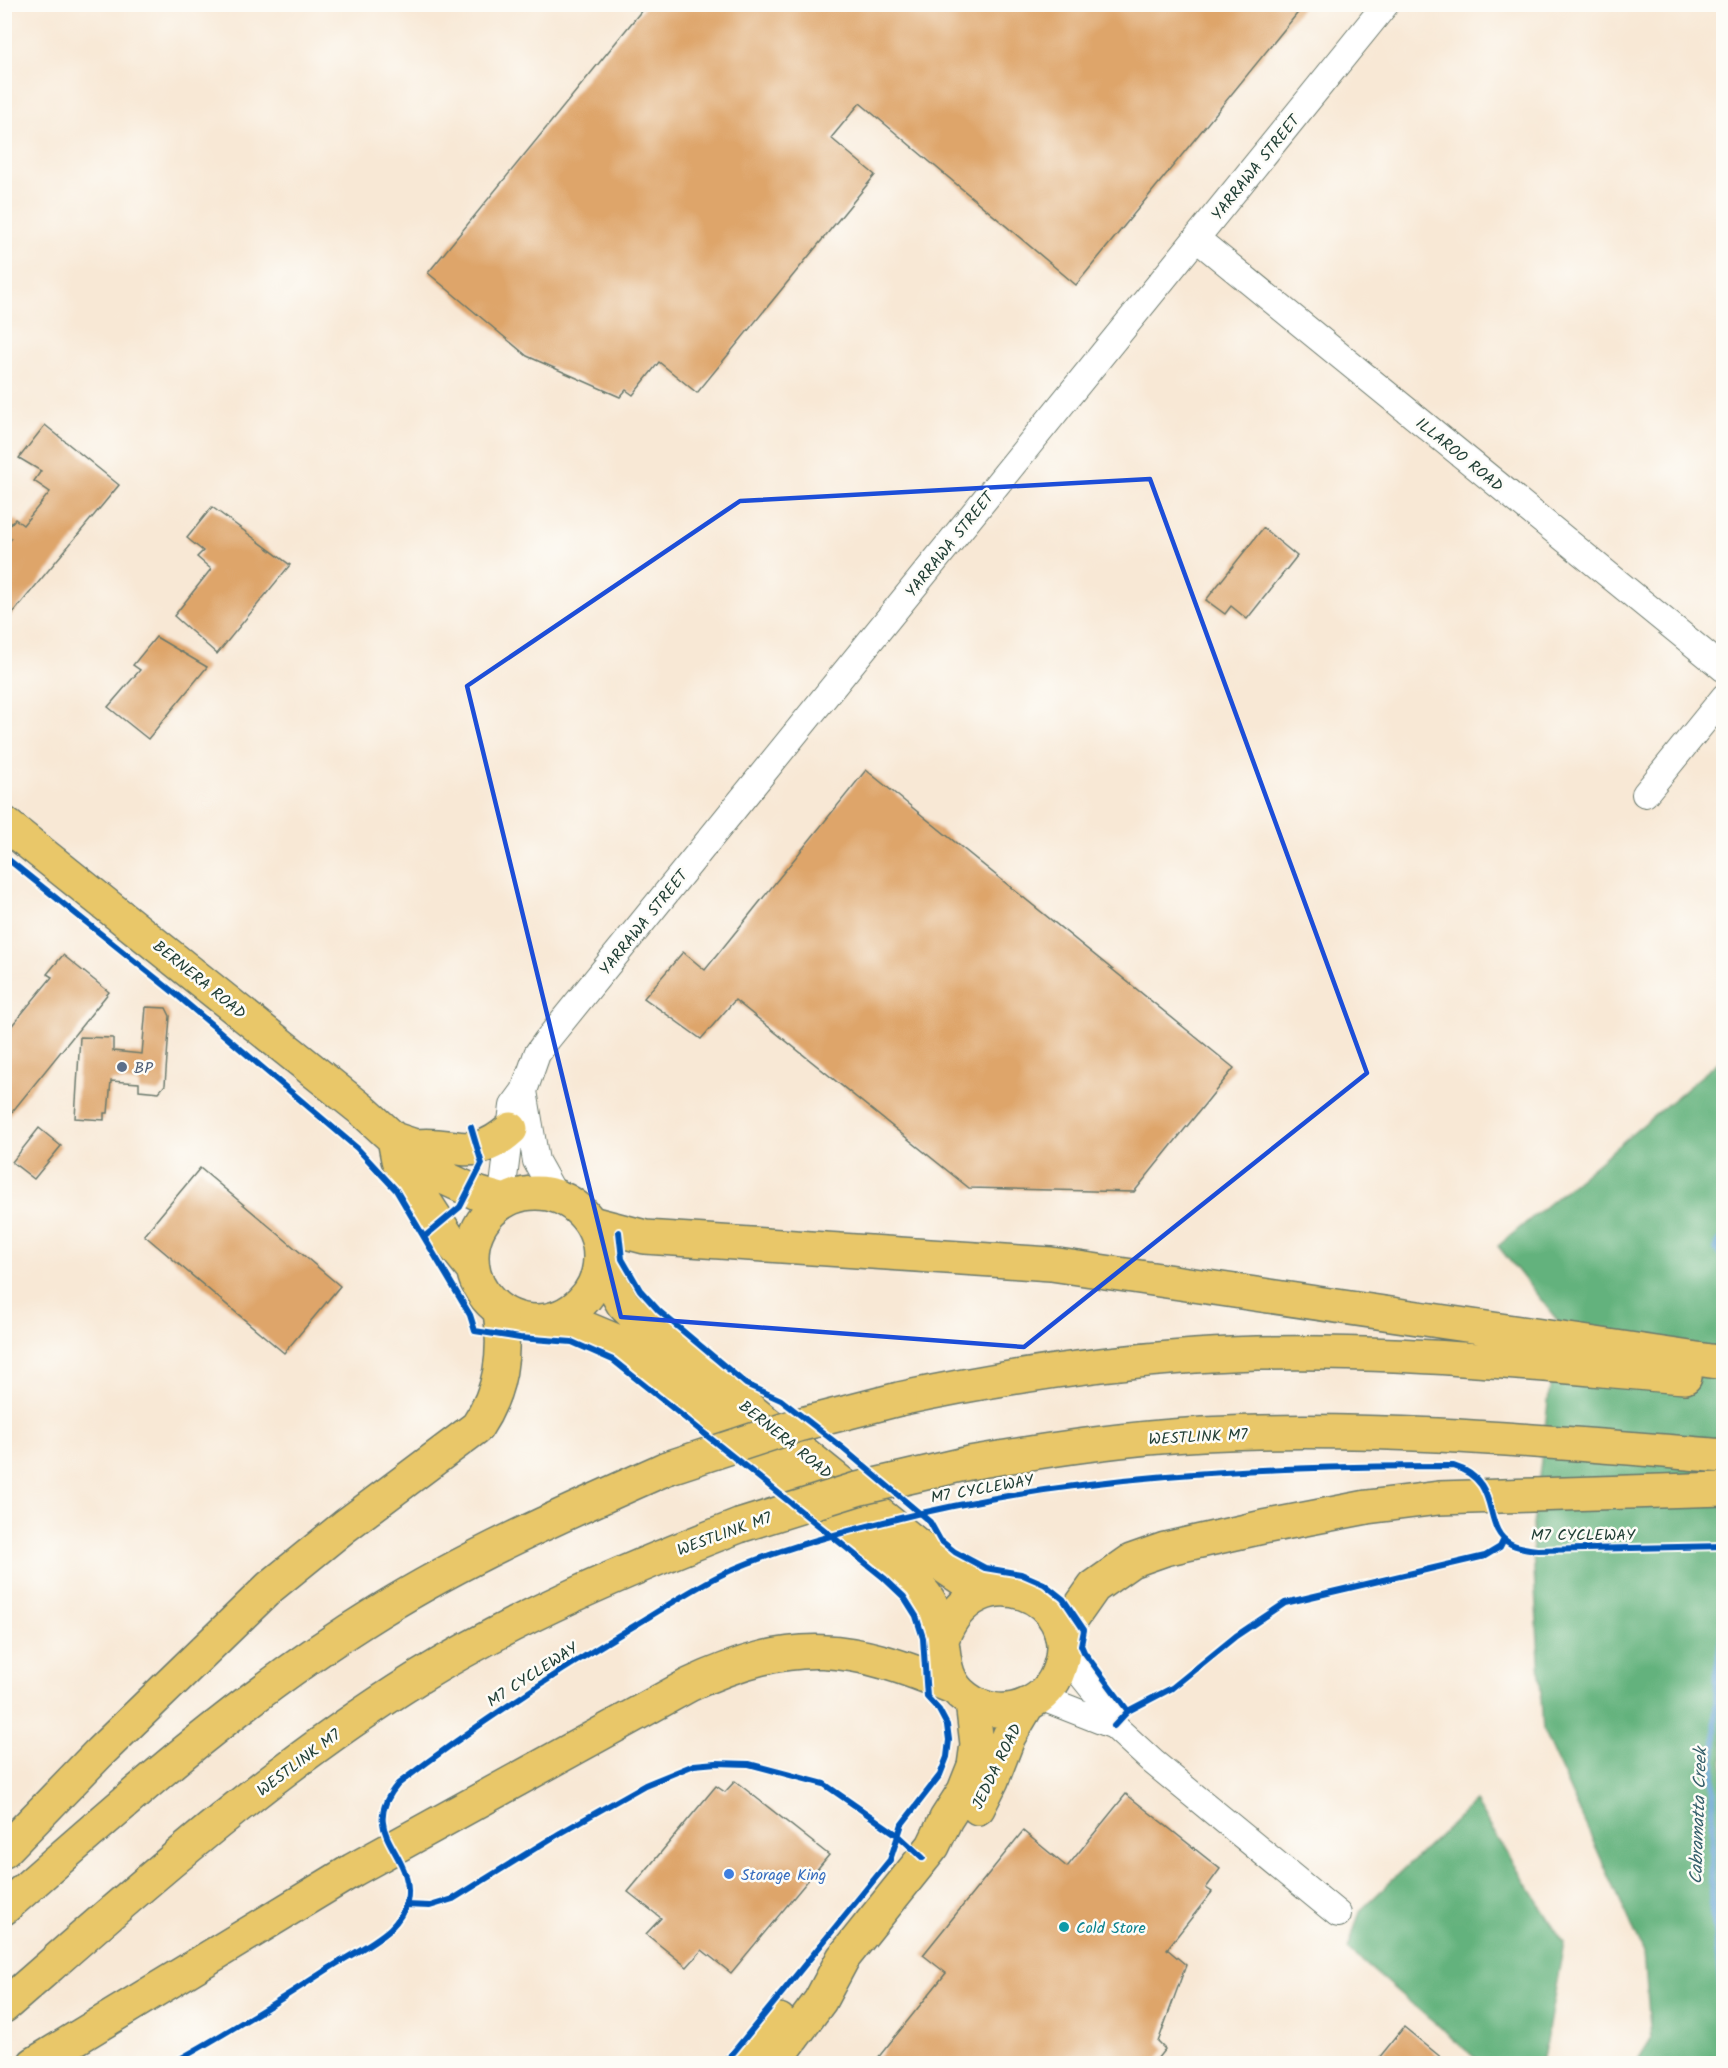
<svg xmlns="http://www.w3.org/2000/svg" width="1728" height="2068" font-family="Kalam,sans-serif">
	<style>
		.forest { fill: #63b27d; stroke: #417858; stroke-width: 1.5 }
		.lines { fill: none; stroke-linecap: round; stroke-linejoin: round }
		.stream { stroke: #60a0d3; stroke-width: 6 }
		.building { fill: #dea56a }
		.minor-casing { stroke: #6b796c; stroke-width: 28 }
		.major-casing { stroke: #6b796c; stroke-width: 36 }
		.highway-casing { stroke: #6b796c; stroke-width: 36 }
		.minor { stroke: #fff; stroke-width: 26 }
		.major { stroke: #e9c769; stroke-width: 33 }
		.highway { stroke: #e9c769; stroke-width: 33 }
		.highway-bridge-casing { stroke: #6b796c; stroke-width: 36; stroke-linecap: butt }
		.highway-bridge { stroke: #e9c769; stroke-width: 33 }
		.cycleway-casing { stroke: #fdfcf7; stroke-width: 10 }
		.cycleway { stroke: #0057b8; stroke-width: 6 }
		.marked { fill: none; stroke: #1d4ed8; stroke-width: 4.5; stroke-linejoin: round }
		.service-dot { fill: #5c6f8a; stroke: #fdfcf7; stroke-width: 2 }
		.shop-dot { fill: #3f7fe0; stroke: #fdfcf7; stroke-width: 2 }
		.culture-dot { fill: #0f9aa8; stroke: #fdfcf7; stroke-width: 2 }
		.labels { text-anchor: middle; stroke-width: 5; stroke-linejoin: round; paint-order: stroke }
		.street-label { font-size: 16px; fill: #1f3d34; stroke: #fdfcf7 }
		.service-label { font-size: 16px; fill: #4e5e75; stroke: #fdfcf7; text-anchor: start }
		.shop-label { font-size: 16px; fill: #366cbe; stroke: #fdfcf7; text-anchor: start }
		.culture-label { font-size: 16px; fill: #0d838f; stroke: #fdfcf7; text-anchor: start }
		.water-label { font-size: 18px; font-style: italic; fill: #36606c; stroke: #fdfcf7 }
	</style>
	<rect width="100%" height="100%" fill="#fdfcf7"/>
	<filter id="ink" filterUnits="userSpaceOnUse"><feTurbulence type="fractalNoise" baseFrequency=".0167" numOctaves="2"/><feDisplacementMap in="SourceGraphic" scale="12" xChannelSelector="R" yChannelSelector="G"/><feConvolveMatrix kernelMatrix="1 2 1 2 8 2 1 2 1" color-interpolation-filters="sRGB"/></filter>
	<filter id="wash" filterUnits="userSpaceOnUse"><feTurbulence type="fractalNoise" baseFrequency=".008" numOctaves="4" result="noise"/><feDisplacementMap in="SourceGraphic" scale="24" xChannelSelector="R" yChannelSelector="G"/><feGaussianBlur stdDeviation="1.35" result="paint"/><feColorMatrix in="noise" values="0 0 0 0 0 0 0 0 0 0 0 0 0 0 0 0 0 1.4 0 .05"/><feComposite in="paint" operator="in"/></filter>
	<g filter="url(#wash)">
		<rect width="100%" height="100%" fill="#f8e8d5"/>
		<path class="forest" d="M1723,1058V2063H1636L1651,2039L1644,1953L1543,1731L1532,1534L1558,1321L1498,1246Z
			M1475,1802L1564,1943L1542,2063H1481L1348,1949L1360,1911Z"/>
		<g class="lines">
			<path class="stream" d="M1724,1235L1715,1249L1724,1257
				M1724,1622L1717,1668L1711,1894L1724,2012"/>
		</g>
		<g id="blocks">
			<path class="building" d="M647,4H1305L1076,285L860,103L831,138L875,175L697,393L659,362L633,395L626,390L620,397L527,356L428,273Z
				M45,425L119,485L4,624V548L11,539L4,532L15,519L23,525L50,492L34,481L41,471L19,458Z
				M212,507L290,565L217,654L174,616L211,569L197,557L203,551L187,538Z
				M1263,528L1297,556L1247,619L1231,606L1225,614L1206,600Z
				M156,637L207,667L148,739L108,707L140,670L133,665Z
				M866,770L1234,1068L1134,1192L969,1188L735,1000L701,1039L644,998L683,952L705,970Z
				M63,955L109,992L4,1122V1035L52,977L47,974Z
				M146,1007L166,1008L170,1016L165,1085L159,1092L139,1090V1083L111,1081L108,1113H104V1120L75,1118L80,1037L113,1038V1051L142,1054Z
				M39,1128L61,1146L34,1179L12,1162Z
				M200,1168L340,1286L284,1353L144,1235Z
				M735,1781L829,1855L731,1973L702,1950L687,1967L646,1934L661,1918L628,1892L716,1786L725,1792Z
				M1126,1794L1220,1869L1206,1888L1212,1892L1167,1949L1186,1965L1158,2042L1165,2049L1153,2064H873L946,1973L923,1955L1023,1831L1067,1867Z
				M1404,2027L1449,2064H1374Z"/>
		</g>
	</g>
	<g filter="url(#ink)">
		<use href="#blocks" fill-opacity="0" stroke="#6b796c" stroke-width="1.5"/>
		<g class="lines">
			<g class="minor-casing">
				<path id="minor" d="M1197,239L1724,669
					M1645,794L1724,697
					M524,1091L536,1161L555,1195
					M507,1200L503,1186L513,1106L524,1091L537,1054L547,1040L1386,4
					M1063,1652L1108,1708L1114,1726
					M1040,1697L1114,1726L1153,1762L1338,1914"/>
			</g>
			<g class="major-casing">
				<path id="major" d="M4,823L361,1109L394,1139L415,1146L447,1179L477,1193L505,1201
					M394,1139L398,1160L451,1242L473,1269
					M415,1146C457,1141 472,1164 511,1129
					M472 1257a64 64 0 1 1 128 0a64 64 0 1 1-128 0Z
					M601,1255L611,1283L623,1304L638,1319L942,1565L970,1584L1001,1589
					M547,1321L573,1323L621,1343L897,1565C911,1579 926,1592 934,1610C949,1640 935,1675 966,1698C983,1711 1006,1714 1026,1705C1042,1698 1054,1685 1059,1669C1085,1597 977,1550 943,1637
					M978,1808L992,1780L1009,1736L1028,1704
					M745,2064L779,2020
					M773,2064L820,2001L843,1958L933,1846L946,1819L964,1791L974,1766L977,1744L972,1702"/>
			</g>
			<g class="highway-casing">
				<path id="highway" d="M591,1223L645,1237L1051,1264L1724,1363
					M899,1399C997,1378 1095,1363 1195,1356C1357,1345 1523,1364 1685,1377
					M969,1463C1046,1450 1124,1438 1203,1434C1376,1425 1551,1442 1724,1456
					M1061,1634L1094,1587L1131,1561L1165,1549L1263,1527L1367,1507L1439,1498L1724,1489
					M4,1851L100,1752L270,1587L345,1526L477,1427C501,1391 506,1354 500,1311
					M4,1908C124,1802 242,1696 378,1612C470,1555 568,1512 667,1468
					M4,2006C136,1891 267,1772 416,1679C518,1616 628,1569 739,1526
					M34,2064L353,1870L689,1685C794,1636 851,1644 955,1688"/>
			</g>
			<use href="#minor" class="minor"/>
			<use href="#major" class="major"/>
			<use href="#highway" class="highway"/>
			<g class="highway-bridge-casing">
				<path id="highway-bridge" d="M667,1468L798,1425L899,1399
					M739,1526L857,1489L969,1463"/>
			</g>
			<use href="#highway-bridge" class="highway-bridge"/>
			<g class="cycleway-casing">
				<path id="cycleway" d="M4,856L178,996L357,1148L396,1190L470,1315L475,1331L520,1338L572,1342L613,1360L884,1578L904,1597L916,1616L923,1638L927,1697L939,1710L947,1725L949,1740L947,1757L940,1775L902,1824L890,1860L724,2064
					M619,1232L622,1259L640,1290L659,1311L746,1384L781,1400L840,1446L930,1522L940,1540L955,1552L985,1568L1021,1574L1044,1584L1063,1599L1084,1630L1081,1645L1084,1652L1128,1711
					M424,1237L460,1207L482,1164L471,1127
					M1114,1726L1128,1711L1172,1688L1236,1636L1285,1603L1485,1556L1500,1547L1504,1539
					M406,1905L430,1906L453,1899L560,1833L645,1785L694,1765L716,1763L749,1764L824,1784L899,1836L923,1858
					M171,2064C225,2034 277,2002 328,1969C348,1956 372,1945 390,1929C397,1922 404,1912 407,1902C417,1853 355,1834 398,1784C472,1728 549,1677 629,1629C661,1610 693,1588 727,1572C776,1550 831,1535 884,1522C1070,1474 1262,1466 1453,1466C1504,1481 1480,1528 1511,1544C1519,1548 1529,1549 1538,1550L1724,1546"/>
			</g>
			<use href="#cycleway" class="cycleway"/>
		</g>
	</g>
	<path class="marked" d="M1150,479L1367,1073L1024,1347L621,1317L467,686L740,501Z"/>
	<circle class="service-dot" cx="122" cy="1067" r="6"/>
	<circle class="shop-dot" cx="729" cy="1874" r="6"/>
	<circle class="culture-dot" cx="1064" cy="1927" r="6"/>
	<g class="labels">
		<g class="street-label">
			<text transform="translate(1255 167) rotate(-51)" y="6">YARRAWA STREET</text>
			<text transform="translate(1460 454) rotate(39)" y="6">ILLAROO ROAD</text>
			<text transform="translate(949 544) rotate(-51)" y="6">YARRAWA STREET</text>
			<text transform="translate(643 922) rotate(-51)" y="6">YARRAWA STREET</text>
			<text transform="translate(200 979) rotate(39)" y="6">BERNERA ROAD</text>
			<text transform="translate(1198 1436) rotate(-3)" y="6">WESTLINK M7</text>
			<text transform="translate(786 1439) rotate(39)" y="6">BERNERA ROAD</text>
			<text transform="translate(982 1488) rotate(-10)" y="6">M7 CYCLEWAY</text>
			<text transform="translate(724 1533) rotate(-20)" y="6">WESTLINK M7</text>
			<text x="1583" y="1540">M7 CYCLEWAY</text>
			<text transform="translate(532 1674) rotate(-33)" y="6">M7 CYCLEWAY</text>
			<text transform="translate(298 1762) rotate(-37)" y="6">WESTLINK M7</text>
			<text transform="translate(996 1766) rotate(-64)" y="6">JEDDA ROAD</text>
		</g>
		<g class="service-label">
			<text x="134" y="1073">BP</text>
		</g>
		<g class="shop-label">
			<text x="741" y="1880">Storage King</text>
		</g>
		<g class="culture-label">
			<text x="1076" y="1933">Cold Store</text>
		</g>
		<g class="water-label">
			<text transform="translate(1698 1816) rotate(-88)" y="6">Cabramatta Creek</text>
		</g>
	</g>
	<rect width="1728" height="2068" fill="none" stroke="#fdfcf7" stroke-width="24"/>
</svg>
